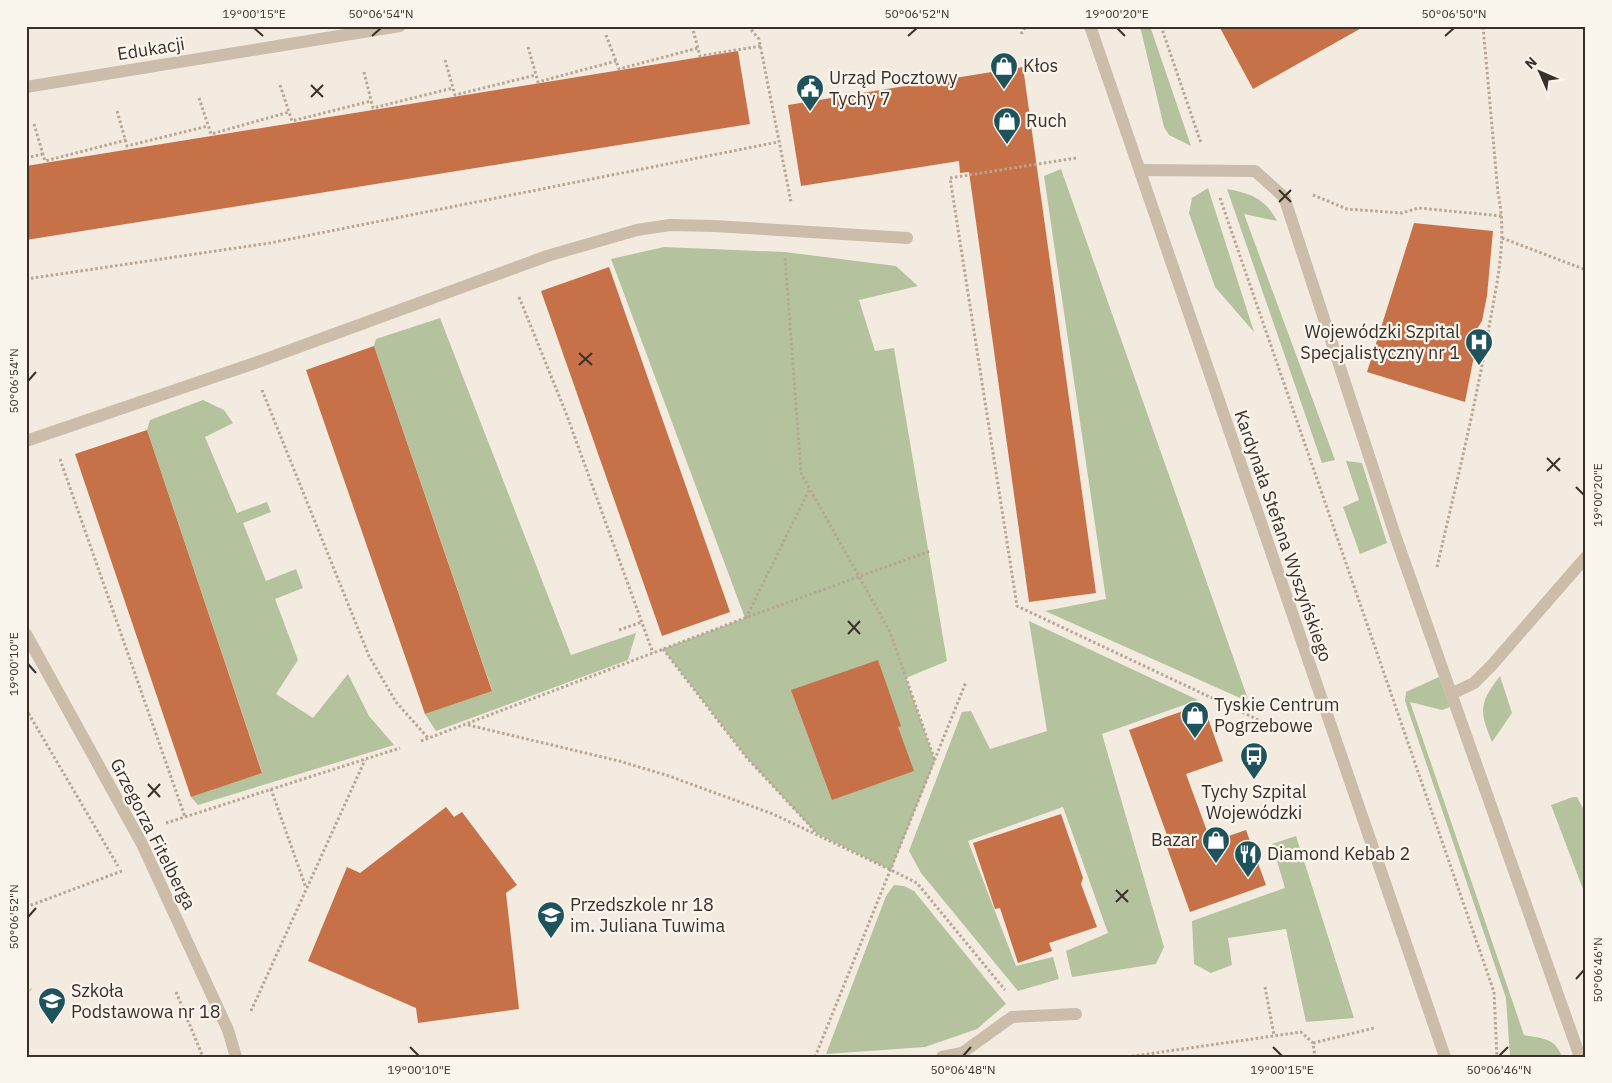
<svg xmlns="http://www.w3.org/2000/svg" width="1612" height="1083" font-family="'IBM Plex Sans',sans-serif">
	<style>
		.green { fill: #b4c39e }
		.building { fill: #c77149 }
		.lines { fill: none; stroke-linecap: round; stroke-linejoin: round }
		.path { stroke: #b8a694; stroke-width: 3; stroke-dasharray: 2.5 2.5; stroke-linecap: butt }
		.service { stroke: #ccbcaa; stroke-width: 12 }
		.minor { stroke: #ccbcaa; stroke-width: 12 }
		.tertiary { stroke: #ccbcaa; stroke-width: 12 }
		.ticks { fill: none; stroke: #39302a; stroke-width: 2 }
		.labels { text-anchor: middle; stroke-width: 4.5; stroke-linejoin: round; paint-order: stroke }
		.street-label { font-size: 18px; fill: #39302a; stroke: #faf5ec }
		.poi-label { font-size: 18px; fill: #39302a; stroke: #faf5ec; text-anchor: start }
		.neatline { fill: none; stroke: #39302a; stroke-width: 2 }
		.ticks-label { font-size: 12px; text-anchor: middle; fill: #39302a }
	</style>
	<rect width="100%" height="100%" fill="#f3ebdf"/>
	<path class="green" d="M1140,26H1150L1191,146L1169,135L1164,127Z
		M1061,169L1249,702L1045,611L1106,599L1044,176Z
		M1208,188L1254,332L1215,287L1189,213L1192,198Z
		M1227,189C1250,193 1266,199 1277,221L1244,214L1335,460L1322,463Z
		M664,247L785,252L896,266L918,286L859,300L875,351L894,348L947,661L906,678L935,761L891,870L817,834L747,758L663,649L745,618L611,259Z
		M440,318L571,655L636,633L628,660L436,731L425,714L492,690L374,346L376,339Z
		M203,400L224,410L233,423L205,437L237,513L267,502L271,512L243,523L266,581L296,569L303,588L275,599L298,660L276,694L313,718L348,674L369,716L394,745L198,805L191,797L262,772L147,430L150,420Z
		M1346,461L1362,463L1387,543L1360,554L1343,507L1359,500Z
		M1029,621L1198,700L1102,734L1164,947L1156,964L1072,977L1066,951L1108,933L1063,807L968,841L1016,966L1053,957L1059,979L1018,991L921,873L909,851L962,712L971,711L990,749L1047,731Z
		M1500,676L1512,713L1492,742C1479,711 1479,703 1500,676Z
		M1439,677L1450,707L1442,710L1410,702L1524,1035C1542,1039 1555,1037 1562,1057H1510L1506,998L1405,701L1406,692Z
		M1573,797H1577L1586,814V897L1551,805Z
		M1296,836L1354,1018L1306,1022L1286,929L1228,938L1232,965L1211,973L1194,964L1192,921L1285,888L1272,844Z
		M894,885L904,886L914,891L1006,1004L977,1029L925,1047L826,1054L886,896Z"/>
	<path class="building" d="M1219,26H1365L1253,89Z
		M738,51L750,124L26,240V166Z
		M1023,67L1096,593L1029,602L969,172L960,173L959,161L801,186L788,105Z
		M1414,223L1493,231L1487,296L1482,321L1466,346L1475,351L1465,402L1367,372Z
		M609,267L730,612L662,636L541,291Z
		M374,346L492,691L425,714L306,370Z
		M147,430L262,773L191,797L75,454Z
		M878,660L901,726L898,727L914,771L832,800L791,690Z
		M1203,704L1223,761L1186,774L1211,842L1246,830L1266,885L1190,912L1164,839L1168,838L1129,730Z
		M446,807L454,817L462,812L517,885L506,893L519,1009L418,1023L416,1008L308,961L347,867L360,873Z
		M1061,814L1083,878L1081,884L1097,927L1049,943L1052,951L1018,963L1000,908L995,909L973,843Z"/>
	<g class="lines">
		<path class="path" d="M692,26L700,56L761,46
			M748,26L759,39L791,202
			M1161,26L1201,143
			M1021,34L1026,26
			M606,35L619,69L698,48
			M528,47L538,82L616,61
			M445,60L455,95L536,75
			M364,72L373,108L453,88
			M280,85L292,121L371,101
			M199,98L211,134L289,112
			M117,111L127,146L208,126
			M34,124L45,161L126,140
			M26,158L43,154
			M1076,158L950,178L1017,606L1265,723
			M1313,195L1347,209L1402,213L1418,208L1502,216
			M1220,198L1494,992L1497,1057
			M1502,238L1586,270
			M785,258L801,473L890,632L935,761
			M26,279L270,243L778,142
			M519,297L566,413L653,653
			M262,390L369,656L396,702L429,739
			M60,459L185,817
			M1437,567C1455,489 1474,412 1488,333C1496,286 1508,240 1498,193L1483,26
			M746,618L810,488
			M619,630L642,622
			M663,649L747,758L815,831
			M26,709L118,866
			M468,725L619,761L666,775L773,814L891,870L917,883L1005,990
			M421,741L745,618L930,551
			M271,789L306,888
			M166,823L400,748
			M26,907L122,871
			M26,987L31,990
			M1265,987L1274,1035
			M176,992L203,1057
			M251,1011L365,760
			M1313,1043L1374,1028
			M815,1057L966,682
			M1127,1057L1301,1032L1313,1043L1315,1057"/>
		<path class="service" d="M1140,170L1255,171L1284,197L1395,535L1580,1057
			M26,441L252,364L547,256L637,230L670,225L714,226L907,238
			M1451,694L1474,683L1492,665L1586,557
			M942,1057L962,1053L1012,1017L1076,1014"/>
		<path class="minor" d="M26,634L142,844L228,1030L236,1057"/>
		<path class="tertiary" d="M1090,26L1445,1057
			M26,87L400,26"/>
	</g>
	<path class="ticks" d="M254,28L263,36M1117,28L1125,36M372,36L381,28M908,36L917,28M1445,36L1454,28M311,85L323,97M311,97L323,85M1279,190L1291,202M1279,202L1291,190M579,353L592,365M579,365L592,353M28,381L36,372M1547,458L1560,471M1547,471L1560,458M1576,487L1584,495M848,621L860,634M848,634L860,621M28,664L36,673M148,784L160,797M148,797L160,784M1116,890L1128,902M1116,902L1128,890M28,917L36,908M1576,979L1584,970M410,1047L419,1056M1273,1047L1282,1056M963,1056L971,1047M1499,1056L1508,1047"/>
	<defs>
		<g id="shop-pin" transform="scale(1.4375)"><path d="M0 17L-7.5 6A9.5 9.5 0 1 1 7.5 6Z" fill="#1e535c" stroke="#faf5ec"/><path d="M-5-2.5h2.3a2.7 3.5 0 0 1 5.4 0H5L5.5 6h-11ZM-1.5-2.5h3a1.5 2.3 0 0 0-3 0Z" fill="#fff"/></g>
		<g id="civic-pin" transform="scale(1.4375)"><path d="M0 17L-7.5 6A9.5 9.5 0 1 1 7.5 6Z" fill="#1e535c" stroke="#faf5ec"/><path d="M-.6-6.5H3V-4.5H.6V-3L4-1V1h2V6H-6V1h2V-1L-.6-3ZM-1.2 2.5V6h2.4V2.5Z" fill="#fff"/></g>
		<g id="hospital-pin" transform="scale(1.4375)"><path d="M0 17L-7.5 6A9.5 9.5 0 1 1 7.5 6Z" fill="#1e535c" stroke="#faf5ec"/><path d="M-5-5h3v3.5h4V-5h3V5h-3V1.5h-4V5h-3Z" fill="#fff"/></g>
		<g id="bus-pin" transform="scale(1.4375)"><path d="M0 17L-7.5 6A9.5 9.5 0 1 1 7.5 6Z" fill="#1e535c" stroke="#faf5ec"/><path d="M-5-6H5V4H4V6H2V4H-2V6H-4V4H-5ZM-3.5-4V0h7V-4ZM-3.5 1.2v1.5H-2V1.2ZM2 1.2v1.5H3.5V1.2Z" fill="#fff"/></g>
		<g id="restaurant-pin" transform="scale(1.4375)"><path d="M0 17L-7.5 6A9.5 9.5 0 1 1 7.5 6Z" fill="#1e535c" stroke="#faf5ec"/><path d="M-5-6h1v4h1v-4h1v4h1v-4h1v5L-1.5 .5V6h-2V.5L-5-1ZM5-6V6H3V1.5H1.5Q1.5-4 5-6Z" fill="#fff"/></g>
		<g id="school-pin" transform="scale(1.4375)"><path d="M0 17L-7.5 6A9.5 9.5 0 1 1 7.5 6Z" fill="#1e535c" stroke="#faf5ec"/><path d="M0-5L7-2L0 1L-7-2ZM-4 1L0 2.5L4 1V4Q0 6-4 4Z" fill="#fff"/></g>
	</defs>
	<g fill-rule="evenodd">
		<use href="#shop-pin" x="1004" y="66"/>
		<use href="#civic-pin" x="810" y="88"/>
		<use href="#shop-pin" x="1007" y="121"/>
		<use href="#hospital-pin" x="1479" y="342"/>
		<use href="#shop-pin" x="1195" y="715"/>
		<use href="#bus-pin" x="1254" y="756"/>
		<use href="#shop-pin" x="1216" y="840"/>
		<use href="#restaurant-pin" x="1248" y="854"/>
		<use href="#school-pin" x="551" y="915"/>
		<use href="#school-pin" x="52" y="1001"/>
	</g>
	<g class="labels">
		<g class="street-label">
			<text transform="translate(151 49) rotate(-9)" y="6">Edukacji</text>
			<text transform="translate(1283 536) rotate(71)" y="6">Kardynała Stefana Wyszyńskiego</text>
			<text transform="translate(153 834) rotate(63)" y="6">Grzegorza Fitelberga</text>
		</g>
		<g class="poi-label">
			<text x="1023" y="72">Kłos</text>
			<text x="829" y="84">Urząd Pocztowy<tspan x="829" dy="21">Tychy 7</tspan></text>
			<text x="1026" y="127">Ruch</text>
			<text x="1460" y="338" text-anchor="end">Wojewódzki Szpital<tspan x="1460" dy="21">Specjalistyczny nr 1</tspan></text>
			<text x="1214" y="711">Tyskie Centrum<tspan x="1214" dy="21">Pogrzebowe</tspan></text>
			<text x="1254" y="798" text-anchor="middle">Tychy Szpital<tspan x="1254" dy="21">Wojewódzki</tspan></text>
			<text x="1197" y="846" text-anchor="end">Bazar</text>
			<text x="1267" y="860">Diamond Kebab 2</text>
			<text x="570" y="911">Przedszkole nr 18<tspan x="570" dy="21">im. Juliana Tuwima</tspan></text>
			<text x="71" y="997">Szkoła<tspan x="71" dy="21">Podstawowa nr 18</tspan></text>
		</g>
	</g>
	<rect width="1612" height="1083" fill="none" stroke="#faf5ec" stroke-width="55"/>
	<g transform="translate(1540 72) rotate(315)" stroke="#faf5ec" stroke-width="4" paint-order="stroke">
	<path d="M0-4L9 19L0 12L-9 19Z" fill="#39302a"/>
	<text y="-8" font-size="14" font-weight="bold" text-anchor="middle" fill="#39302a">N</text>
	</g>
	<rect x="28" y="28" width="1556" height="1028" class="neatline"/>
	<g class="ticks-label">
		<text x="254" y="18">19°00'15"E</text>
		<text x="381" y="18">50°06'54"N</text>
		<text x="917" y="18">50°06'52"N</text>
		<text x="1117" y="18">19°00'20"E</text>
		<text x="1454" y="18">50°06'50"N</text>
		<text transform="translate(14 381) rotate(-90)" y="4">50°06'54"N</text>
		<text transform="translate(1598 495) rotate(-90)" y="4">19°00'20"E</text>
		<text transform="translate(14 664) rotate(-90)" y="4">19°00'10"E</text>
		<text transform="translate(14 917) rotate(-90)" y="4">50°06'52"N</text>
		<text transform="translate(1598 970) rotate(-90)" y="4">50°06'46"N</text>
		<text x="419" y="1074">19°00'10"E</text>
		<text x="963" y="1074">50°06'48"N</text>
		<text x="1282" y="1074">19°00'15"E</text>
		<text x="1499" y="1074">50°06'46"N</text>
	</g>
</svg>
